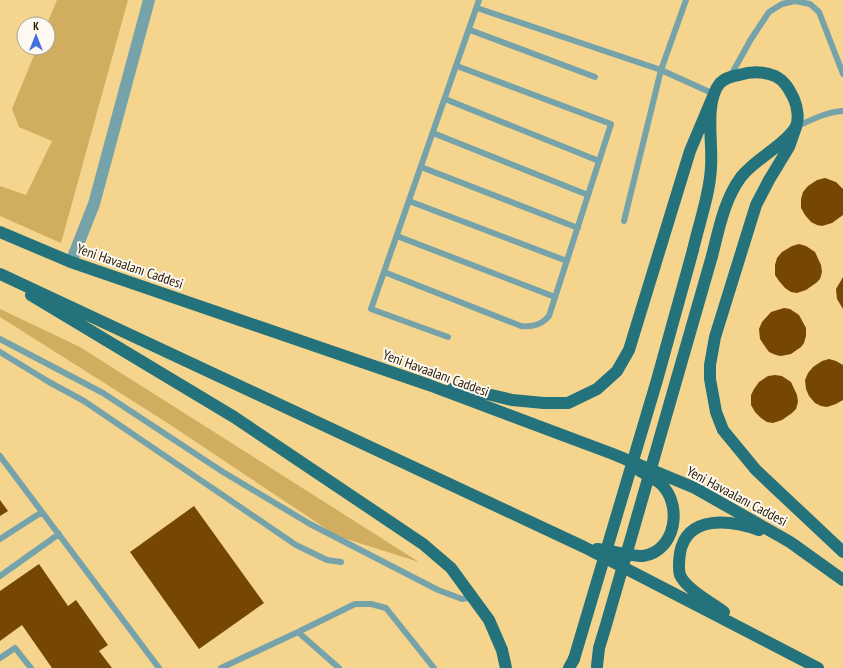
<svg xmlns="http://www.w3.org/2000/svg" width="843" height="668" font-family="'PT Sans Narrow',sans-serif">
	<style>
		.green { fill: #d0ad5f }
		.building { fill: #764603 }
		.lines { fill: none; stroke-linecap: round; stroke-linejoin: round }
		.lane { stroke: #76a3a9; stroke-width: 6 }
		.street { stroke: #76a3a9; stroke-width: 12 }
		.primary { stroke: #24727b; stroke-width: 12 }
		.primary-bridge { stroke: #24727b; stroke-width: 12 }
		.labels { text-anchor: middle; stroke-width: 4; stroke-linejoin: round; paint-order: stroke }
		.street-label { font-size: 14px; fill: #261a00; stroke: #fdf9f2 }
	</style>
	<rect width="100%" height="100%" fill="#f5d58d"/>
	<path class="green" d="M57,0H128L61,243L0,216V186L26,195L52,141L19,127L12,109L37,48H48V24H47Z
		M0,309L80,347L419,562L337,536L166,422L0,317Z"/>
	<path class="building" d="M825,178L836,182L843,189V215L832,223L822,226L817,225L811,222L805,215L801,208V199L803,192L808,186L817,180Z
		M799,244L806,246L815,252L821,265L822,272L820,279L816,283L806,290L797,293L791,292L785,288L779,281L775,275V265L777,258L782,252L792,246Z
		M843,277V309L837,299L836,289Z
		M784,308L790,309L799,315L806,328V336L804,343L801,347L791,354L781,356L776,355L769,352L764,345L760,339L759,329L762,322L771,312Z
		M829,359L836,361L843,365V400L836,404L827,407L821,406L815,403L809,396L806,389L805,380L808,373L813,367L822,361Z
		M775,375L782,376L791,382L797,395L798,402L796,409L792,413L782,420L773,423L767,422L761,418L755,412L751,405V395L754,389L759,382L768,376Z
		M0,500L8,511L0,516Z
		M194,506L264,603L199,649L130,552Z
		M39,564L68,606L76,600L108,645L99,651L112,668H52L22,625L0,641V591Z"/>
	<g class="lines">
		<path class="lane" d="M477,8L661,70L714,94
			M470,30L595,77
			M730,77L751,39L769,12L782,4L795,1L810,4L819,12L843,74
			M445,99L599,161
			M796,127C811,120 826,112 843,111
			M433,133L588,195
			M421,167L578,228
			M409,201L567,261
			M624,221L661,70L686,0
			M397,236L555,297
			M384,272L521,326C533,327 541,325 549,316L611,124L457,66
			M448,337L371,309L479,0
			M0,339L103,393L223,472L310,524L438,590L462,599L472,597
			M0,352L49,382L84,401L296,545L327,560L341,562
			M0,456L159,668
			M0,539L42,512
			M0,576L59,534
			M298,632L355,604H371L386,608L434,668
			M0,658L15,648L31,668
			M221,668L298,632L339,668"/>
		<path class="street" d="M71,262L94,204L149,0"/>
		<path class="primary" d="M796,127L789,147L769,180L756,205L715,337L710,365V379L716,412L723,430L756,470L843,552
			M0,232L71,262L429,385L613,454L695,488L790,542L843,580
			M693,250C699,223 710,194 711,167C713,143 704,102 720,83C725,78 733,76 739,75C752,71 763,71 775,76C785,81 789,89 794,99C797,106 800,120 795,128C784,146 756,158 741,177C724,200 719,229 712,256
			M0,274L584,547L818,668
			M31,295L234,417L423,544L451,568L489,620L502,650L506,668
			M452,389L487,394L512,400L544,403H568L597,389L617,371L629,350L690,151L714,94
			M597,549C607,550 635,557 643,556C676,551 683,505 661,484C655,479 647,475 640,471
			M724,612C712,603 686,589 680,575C678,568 679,560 680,553C687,514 731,520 759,530
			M569,668L574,659"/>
		<path class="primary-bridge" d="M574,659L657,380L693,250
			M597,666L599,648L606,625L712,256"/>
	</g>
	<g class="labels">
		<g class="street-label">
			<text transform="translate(130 266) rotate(19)" y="5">Yeni Havaalanı Caddesi</text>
			<text transform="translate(436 373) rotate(20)" y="5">Yeni Havaalanı Caddesi</text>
			<text transform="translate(737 496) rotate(28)" y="5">Yeni Havaalanı Caddesi</text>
		</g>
	</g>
	<g transform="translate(36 36)"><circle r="19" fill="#fdf9f2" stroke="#a7a091"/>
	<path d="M0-3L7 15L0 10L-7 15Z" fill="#456ee0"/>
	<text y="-6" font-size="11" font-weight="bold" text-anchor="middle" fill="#261a00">K</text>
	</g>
</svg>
